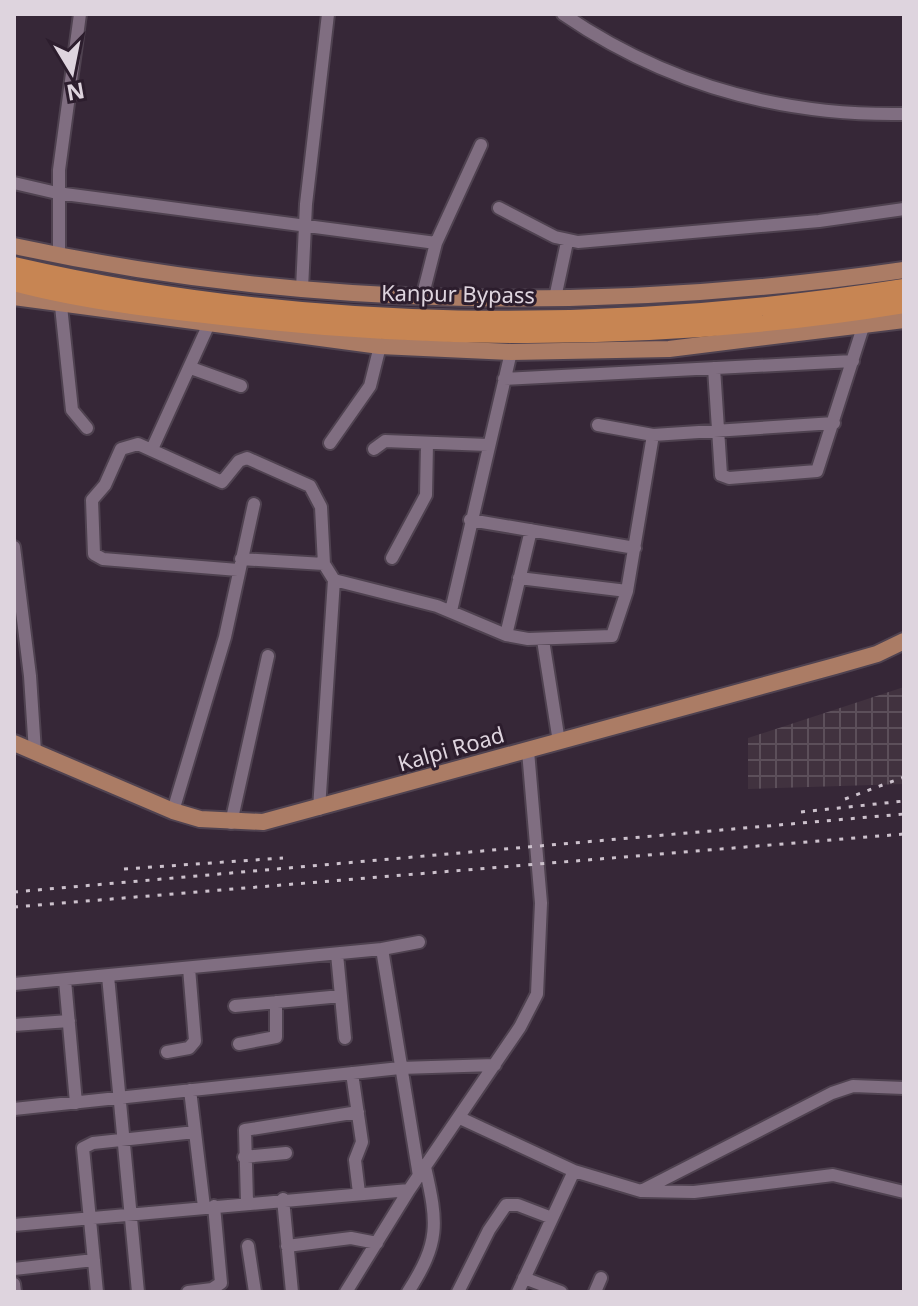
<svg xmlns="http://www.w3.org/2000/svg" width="918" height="1306" font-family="'Noto Sans',sans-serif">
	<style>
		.industrial { fill: url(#industrial-grid) }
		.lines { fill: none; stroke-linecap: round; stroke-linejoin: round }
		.minor-casing { stroke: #4f4250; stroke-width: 16 }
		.major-casing { stroke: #4f4250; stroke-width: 20 }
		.highway-casing { stroke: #4f4250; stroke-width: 22 }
		.minor { stroke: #806e81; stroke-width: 12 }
		.major { stroke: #ab7c65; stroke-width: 16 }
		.highway { stroke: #c78553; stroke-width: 18 }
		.rail { stroke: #ccc1cc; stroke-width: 3; stroke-dasharray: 4 8; stroke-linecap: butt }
		.labels { text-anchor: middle; stroke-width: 6; stroke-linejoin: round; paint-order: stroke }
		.street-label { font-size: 22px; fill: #ded4de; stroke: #2c1d2d }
	</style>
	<defs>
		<pattern id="industrial-grid" width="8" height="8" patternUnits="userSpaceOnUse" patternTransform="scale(2)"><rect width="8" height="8" fill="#41323f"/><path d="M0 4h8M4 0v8" fill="none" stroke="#5c4f5a"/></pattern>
	</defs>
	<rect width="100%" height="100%" fill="#362737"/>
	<path class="industrial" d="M904,687V784L748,789V738Z"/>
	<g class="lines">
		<g class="minor-casing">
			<path id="minor" d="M563,14C665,84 781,116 904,114
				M14,183L57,193L436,243
				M499,208L555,237L578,242L819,221L904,209
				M59,255V170L80,14
				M302,289L306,204L328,14
				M422,298L436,243L481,145
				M555,298L567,242
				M61,306L72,410L87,428
				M191,368L241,386
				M714,368L721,475L729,478L817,471L863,327
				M504,379L853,361
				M598,425L653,435L834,423
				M330,443L370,386L380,346
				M152,449L208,326
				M374,449L385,441L488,445
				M470,520L635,548
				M14,547L30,676L35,752
				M392,558L426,495L427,443
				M241,559L324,564
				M238,570L103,559L94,554L92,500L105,485L121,449L138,444L222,482L239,461L247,458L310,486L321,507L324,564L334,580L437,606L506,635L528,639L612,636L627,591L653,435
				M519,578L627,591
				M451,611L511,352
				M506,635L531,530
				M543,640L559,742
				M319,809L334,580
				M173,811L225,637L254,504
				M231,823L268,656
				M382,949L419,942
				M337,954L345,1038
				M108,976L138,1292
				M65,980L76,1103
				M14,984L382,949L419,1176
				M235,1006L341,996
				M14,1025L69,1021
				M239,1044L276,1037V1002
				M167,1052L189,1048L195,1041L189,968
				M352,1073L362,1142L355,1160L359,1193
				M190,1090L204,1207
				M14,1109L400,1068L495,1065
				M460,1118L574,1171L641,1191L694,1192L833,1175L904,1192
				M244,1157L286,1153
				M641,1191L832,1093L853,1086L904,1088
				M283,1199L292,1292
				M247,1202L245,1130L358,1112
				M14,1225L409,1190
				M248,1246L255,1292
				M287,1246L351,1238L377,1243
				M14,1269L94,1260
				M524,1278L561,1292
				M14,1284L15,1292
				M97,1292L83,1148L93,1143L195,1132
				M188,1292L212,1289L221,1283L214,1206
				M346,1292L409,1190L520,1027L537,994L541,903L528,751
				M408,1292C440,1242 438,1224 425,1167
				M458,1292L489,1230L506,1205H518L552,1218
				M518,1292L574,1171
				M595,1292L601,1278"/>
		</g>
		<g class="major-casing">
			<path id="major" d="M14,246C306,309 609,313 904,270
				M14,297L380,346L511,352L669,349L904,320
				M14,743L173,811L200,819L263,822L835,666L877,654L904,641"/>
		</g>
		<g class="highway-casing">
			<path id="highway" d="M14,266C305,333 610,334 904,288
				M14,282C93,303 178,311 259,320C474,342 690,339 904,304"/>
		</g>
		<use href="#minor" class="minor"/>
		<use href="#major" class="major"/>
		<use href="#highway" class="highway"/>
		<path class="rail" d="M845,799L904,777
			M801,812L904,801
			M124,869L283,858
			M14,892L904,814
			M14,907L904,834"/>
	</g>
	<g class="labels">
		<g class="street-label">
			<text transform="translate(458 294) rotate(1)" y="8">Kanpur Bypass</text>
			<text transform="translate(451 749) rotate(-16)" y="8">Kalpi Road</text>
		</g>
	</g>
	<rect width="918" height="1306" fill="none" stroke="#ded4de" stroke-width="32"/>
	<g transform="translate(72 72) rotate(170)" stroke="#2c1d2d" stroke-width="6" paint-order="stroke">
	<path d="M0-6L14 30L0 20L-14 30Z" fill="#ded4de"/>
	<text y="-12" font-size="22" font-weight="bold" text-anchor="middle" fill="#ded4de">N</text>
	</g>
</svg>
